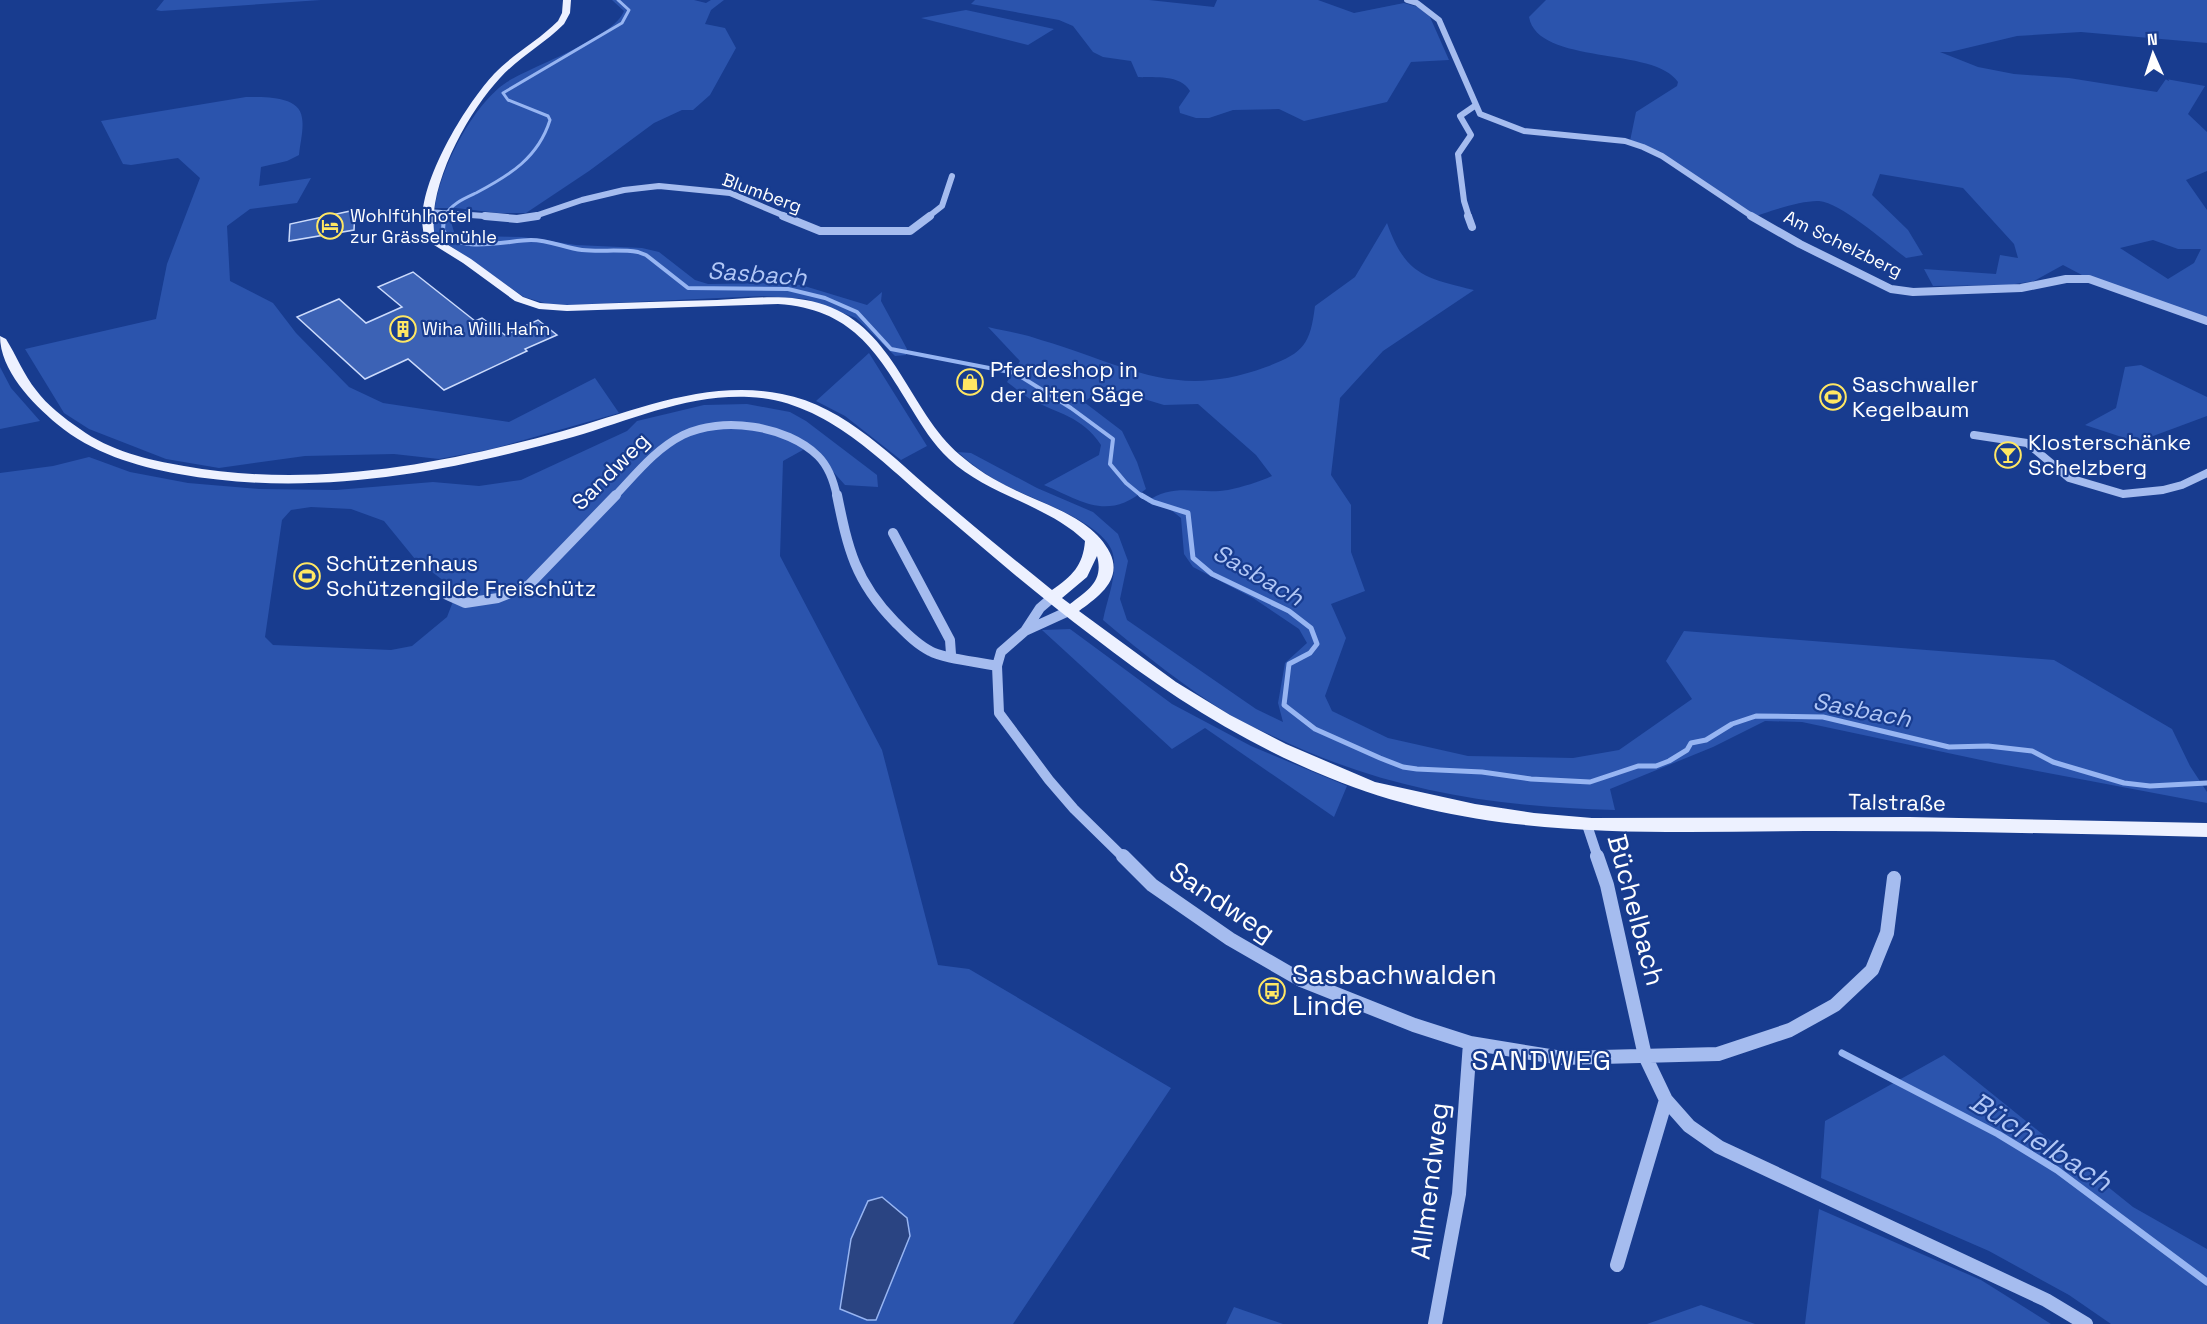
<svg xmlns="http://www.w3.org/2000/svg" width="2207" height="1324" font-family="'Space Grotesk',sans-serif">
	<style>
		.green { fill: #2b54ad; fill-rule: evenodd }
		.water { fill: #2a4482; stroke: #97b5f2; stroke-width: 1.5 }
		.lines { fill: none; stroke-linecap: round; stroke-linejoin: round }
		.stream-far3 { stroke: #97b5f2; stroke-width: 3 }
		.stream-far2 { stroke: #97b5f2; stroke-width: 4 }
		.stream-far1 { stroke: #97b5f2; stroke-width: 5 }
		.stream { stroke: #97b5f2; stroke-width: 7 }
		.building { fill: #3c62b5; stroke: #cbdafb; stroke-width: 1.5 }
		.minor-far3 { stroke: #a5bcef; stroke-width: 6 }
		.minor-far2 { stroke: #a5bcef; stroke-width: 8 }
		.minor-far1 { stroke: #a5bcef; stroke-width: 10 }
		.minor { stroke: #a5bcef; stroke-width: 14 }
		.major { fill: #edf1ff; fill-rule: evenodd }
		.labels { text-anchor: middle; stroke-width: 4.5; stroke-linejoin: round; paint-order: stroke }
		.far-street-label { font-size: 18px; fill: #fff; stroke: #183c8f }
		.far-poi-label { font-size: 18px; fill: #fff; stroke: #183c8f; text-anchor: start }
		.poi-label { font-size: 22px; fill: #fff; stroke: #183c8f; text-anchor: start }
		.street-label { font-size: 22px; fill: #fff; stroke: #183c8f }
		.water-label { font-size: 24px; font-style: italic; fill: #b1c7f6; stroke: #183c8f }
		.near-street-label { font-size: 27px; fill: #fff; stroke: #183c8f }
		.near-poi-label { font-size: 27px; fill: #fff; stroke: #183c8f; text-anchor: start }
		.near-neighbourhood-label { font-size: 28px; letter-spacing: 1.5px; fill: #fff; stroke: #183c8f }
		.near-water-label { font-size: 28px; font-style: italic; fill: #b1c7f6; stroke: #183c8f }
	</style>
	<rect width="100%" height="100%" fill="#183c8f"/>
	<path class="green" d="M164,0H321L161,11L156,10Z
		M612,0H694L706,3L711,0H724L711,10L705,24L725,28L736,48L710,95L693,110H682L654,123L589,171L526,213H498L456,208H435C440,169 473,104 507,82C532,66 614,38 624,11Z
		M975,0H1149L1214,7L1217,0H1318L1354,13L1404,3L1418,7L1430,17L1449,60L1411,62L1387,102L1304,121L1279,109L1233,110L1209,118H1196L1180,113L1179,107L1190,91C1180,74 1155,78 1138,77L1131,61L1103,57L1093,52L1073,26L1059,20L971,4Z
		M1546,0H2207V43L2081,32L2017,36L1950,52H1940L1978,67L2014,74L2069,78L2157,92L2166,79L2205,86L2188,114L2207,132V171L2186,180L2207,210V319L2082,275L2063,265L2034,281L2009,285L1933,286L1924,269L1996,274L2000,255L2018,258L2014,244L1963,188L1880,174L1872,195L1908,230L1923,255L1906,258C1887,244 1842,203 1819,201C1802,200 1767,212 1750,218L1661,152L1630,141L1636,112L1677,86L1678,82C1655,46 1538,66 1529,17ZM2153,240L2178,249H2201L2194,263L2168,279L2120,248Z
		M966,10L1054,29L1028,45L921,18Z
		M246,97C262,97 300,95 302,118C304,129 300,144 299,155L287,161L261,167L259,186L311,178L297,203L250,209L227,226L230,281L273,303L296,333L349,387L383,403L509,422L595,378L619,413L492,449L439,459L394,454L305,456L219,468L166,459L89,429L64,413L25,349L156,319L167,264L200,178L178,158L131,165L123,164L101,121Z
		M439,215L450,218L454,232L462,236L522,237L576,245L642,248L659,252L695,280L708,284L777,283L801,285L867,305L882,292L881,301L907,349L906,355L895,356L856,318L806,299L762,296L569,305L548,304L524,297L439,238L432,228L434,217Z
		M1387,223C1405,274 1424,278 1474,290L1383,351L1340,398L1331,475L1351,505V552L1365,591L1331,604L1346,638L1325,696L1332,711L1388,738L1468,756L1573,758L1619,750L1692,699L1666,661L1684,631L2054,660L2172,729L2190,766L2207,792V803L1995,763L1802,722L1765,721L1713,747L1610,789L1615,810C1493,807 1385,790 1275,737C1260,730 1244,723 1230,715C1185,687 1143,654 1103,620C1107,599 1119,572 1112,551C1102,522 1030,498 1003,484C986,475 972,465 958,452L971,453L1037,488L1093,512L1118,534L1128,561L1120,599L1127,620L1256,709L1283,722L1278,703L1285,663L1307,643L1299,629L1253,598L1193,567L1184,554L1181,518L1171,510L1147,502C1172,482 1199,495 1228,490C1242,487 1259,482 1272,476L1256,455L1198,404L1164,405L1104,387L1084,402L1122,431L1137,462L1146,489C1107,521 1084,502 1044,485L1099,455L1101,445C1082,416 1058,414 1030,399C1022,394 1014,387 1007,382L1020,361L988,327C1005,331 1024,334 1041,340C1126,365 1175,401 1266,367C1303,353 1310,346 1315,306L1355,277Z
		M869,353L927,446L901,460L845,416L816,401Z
		M2141,365L2207,397V416L2137,442L2085,425L2116,408L2125,367Z
		M0,367L11,388L40,421L0,429Z
		M747,404L790,412L806,421L877,475L878,487L845,485L810,446L783,461L780,556L882,750L938,965L969,969L1171,1088L1013,1324H0V473L53,466L89,457L130,472L188,483L259,489L336,490L433,482L479,486L521,480L627,431L637,421L704,405ZM311,507L351,509L384,521L415,559L457,591L447,617L412,646L391,650L273,645L265,637L282,520L291,510ZM851,1239L867,1320L840,1309Z
		M1070,629L1172,704L1251,746L1347,786L1334,817L1205,728L1172,749L1042,630Z
		M1944,1055L2133,1207L2207,1249V1324H2111L2069,1295L1989,1251L1821,1178L1825,1121Z
		M1819,1209L1981,1280L2051,1324H1805Z
		M1701,1305L1755,1324H1647Z
		M1234,1307L1283,1324H1226Z"/>
	<path class="water" d="M882,1197L907,1218L910,1236L876,1320H867L840,1309L851,1239L868,1201Z"/>
	<g class="lines">
		<path class="stream-far3" d="M444,217C451,204 463,199 476,193C510,175 538,158 550,120L548,116L508,100L503,93L622,23L629,10L618,0"/>
		<path class="stream-far2" d="M444,216L443,230C457,255 508,240 531,240C549,240 565,248 582,250C601,252 619,249 638,252L646,255L688,288L788,289L825,298L857,312L891,349L1015,373L1071,408L1113,439L1110,464L1126,483L1143,497"/>
		<path class="stream-far1" d="M1141,495L1153,502L1188,513L1193,558L1212,574L1289,611L1311,628L1317,644L1310,653L1289,664L1284,705L1315,729L1380,758L1403,767L1417,769L1482,772L1531,779L1590,782L1638,766H1656L1669,761L1687,750L1691,743L1706,740L1732,724L1756,716L1823,717L1949,747L1988,746L2032,751L2053,762L2124,783L2150,786L2207,783"/>
		<path class="stream" d="M1842,1053L1998,1134L2057,1170L2207,1282"/>
	</g>
	<path class="building" d="M355,210L354,230L289,241L290,224Z
		M413,272L475,321L482,318L505,335L538,320L557,335L525,349L527,351L444,390L408,359L365,379L297,317L339,299L366,323L402,307L378,287Z"/>
	<g class="lines">
		<path class="minor-far3" d="M1407,0L1417,3L1439,20L1480,114L1524,131L1625,141L1643,147L1662,156L1753,217
			M427,212L499,217
			M532,217L582,200L624,190L659,186L730,193L787,217
			M928,217L942,206L952,176
			M1469,217L1464,201L1458,154L1471,135L1460,116L1476,105"/>
		<path class="minor-far2" d="M485,216L517,219L537,216
			M783,216L820,231H910L930,216
			M1468,216L1472,227
			M1751,216L1800,244L1891,289L1913,292L2021,288L2066,279H2089L2207,321
			M1974,435L2027,443L2069,478L2123,494L2163,490L2182,485L2207,473
			M614,497C635,475 655,449 683,435C721,416 787,425 818,456C829,467 834,482 837,497"/>
		<path class="minor-far1" d="M837,495C848,549 855,581 895,622C905,632 916,644 930,651C944,659 980,662 997,666
			M893,533L950,640L951,654
			M447,595L465,603L498,598L529,585L616,495
			M1071,610L1025,631L1001,652L997,666L999,713L1049,780L1074,809L1124,858
			M1025,631L1040,608L1054,596
			M1587,825L1598,858"/>
		<path class="minor" d="M1123,856L1152,885L1230,939L1301,980L1414,1025L1470,1043L1562,1058L1718,1054L1790,1030L1835,1005L1872,970L1887,933L1894,878
			M1597,856L1607,885L1645,1056L1666,1100L1689,1126L1719,1147L2046,1300L2086,1324
			M1617,1265L1666,1100
			M1435,1324L1459,1194L1470,1043"/>
		<path class="major" d="M563,0H571L570,13L564,24C544,44 519,57 500,78C468,112 425,189 435,237L471,259L523,297L540,303L567,305C617,303 667,301 717,300C753,298 791,293 825,305C895,329 909,411 960,455C976,469 994,480 1013,489C1045,505 1093,518 1110,553C1123,580 1098,597 1079,611L1176,682L1230,715L1286,744L1375,782L1475,804L1534,813L1592,818L1909,817L2207,823V837C2082,834 1957,831 1832,831C1663,831 1489,844 1330,778C1243,743 1165,693 1092,636C1040,597 991,555 942,513C885,466 828,400 749,397C688,394 631,420 573,437C445,473 312,498 179,474C135,466 92,453 57,424C32,403 0,370 0,336L6,339C16,355 24,375 36,390C47,405 64,418 80,429C110,451 148,460 184,466C312,489 440,465 563,431C635,411 706,379 782,394C846,406 895,460 943,500C979,531 1015,560 1052,590C1072,576 1083,566 1085,541C1046,504 989,496 949,459C933,444 922,426 911,408C876,350 851,309 778,304L567,311L539,309L515,301L463,263L426,240C407,198 465,105 494,74C513,54 538,41 558,21L562,13ZM1097,556C1104,581 1088,590 1070,604L1062,598L1087,577Z"/>
	</g>
	<defs>
		<g id="hotel-ring" transform="scale(1.35)"><circle r="9.5" fill="#183c8f" stroke="#ffe763" stroke-width="1.5"/><path d="M-6-4.5h1.5V1H6V5H4.5V3h-9V5H-6ZM-4 0a1.8 1.8 0 1 1 3.6 0ZM.5 0V-2.5h3Q6-2.5 6 0Z" fill="#ffe763"/></g>
		<g id="building-ring" transform="scale(1.35)"><circle r="9.5" fill="#183c8f" stroke="#ffe763" stroke-width="1.5"/><path d="M-4-6H4V6H1V3H-1V6H-4ZM-2.5-4.3h1.7v1.8h-1.7ZM.8-4.3h1.7v1.8H.8ZM-2.5-1h1.7V.8h-1.7ZM.8-1h1.7V.8H.8Z" fill="#ffe763"/></g>
		<g id="shop-ring" transform="scale(1.35)"><circle r="9.5" fill="#183c8f" stroke="#ffe763" stroke-width="1.5"/><path d="M-5-2.5h2.3a2.7 3.5 0 0 1 5.4 0H5L5.5 6h-11ZM-1.5-2.5h3a1.5 2.3 0 0 0-3 0Z" fill="#ffe763"/></g>
		<g id="stadium-ring" transform="scale(1.35)"><circle r="9.5" fill="#183c8f" stroke="#ffe763" stroke-width="1.5"/><path d="M0-5a6.5 5 0 1 0 0 10a6.5 5 0 1 0 0-10ZM-3.5-1.8h7v3.6h-7Z" fill="#ffe763"/></g>
		<g id="bar-ring" transform="scale(1.35)"><circle r="9.5" fill="#183c8f" stroke="#ffe763" stroke-width="1.5"/><path d="M-6-5H6L.8 .8V4.5H3.5V6h-7V4.5H-.8V.8Z" fill="#ffe763"/></g>
		<g id="bus-ring" transform="scale(1.35)"><circle r="9.5" fill="#183c8f" stroke="#ffe763" stroke-width="1.5"/><path d="M-5-6H5V4H4V6H2V4H-2V6H-4V4H-5ZM-3.5-4V0h7V-4ZM-3.5 1.2v1.5H-2V1.2ZM2 1.2v1.5H3.5V1.2Z" fill="#ffe763"/></g>
	</defs>
	<g fill-rule="evenodd">
		<use href="#hotel-ring" x="330" y="226"/>
		<use href="#building-ring" x="403" y="329"/>
		<use href="#shop-ring" x="970" y="382"/>
		<use href="#stadium-ring" x="1833" y="397"/>
		<use href="#bar-ring" x="2008" y="455"/>
		<use href="#stadium-ring" x="307" y="576"/>
		<use href="#bus-ring" x="1272" y="991"/>
	</g>
	<g class="labels">
		<g class="far-street-label">
			<text transform="translate(762 193) rotate(20)" y="6">Blumberg</text>
			<text transform="translate(1843 244) rotate(26)" y="6">Am Schelzberg</text>
		</g>
		<g class="far-poi-label">
			<text x="350" y="222">Wohlfühlhotel<tspan x="350" dy="21">zur Grässelmühle</tspan></text>
			<text x="422" y="335">Wiha Willi Hahn</text>
		</g>
		<g class="poi-label">
			<text x="990" y="377">Pferdeshop in<tspan x="990" dy="25">der alten Säge</tspan></text>
			<text x="1852" y="392">Saschwaller<tspan x="1852" dy="25">Kegelbaum</tspan></text>
			<text x="2028" y="450">Klosterschänke<tspan x="2028" dy="25">Schelzberg</tspan></text>
			<text x="326" y="571">Schützenhaus<tspan x="326" dy="25">Schützengilde Freischütz</tspan></text>
		</g>
		<g class="street-label">
			<text transform="translate(610 471) rotate(-45)" y="8">Sandweg</text>
			<text transform="translate(1897 802) rotate(1)" y="8">Talstraße</text>
		</g>
		<g class="water-label">
			<text transform="translate(757 274) rotate(4)" y="8">Sasbach</text>
			<text transform="translate(1258 575) rotate(30)" y="8">Sasbach</text>
			<text transform="translate(1862 710) rotate(11)" y="8">Sasbach</text>
		</g>
		<g class="near-street-label">
			<text transform="translate(1222 902) rotate(34)" y="9">Sandweg</text>
			<text transform="translate(1636 910) rotate(75)" y="9">Büchelbach</text>
			<text transform="translate(1430 1181) rotate(-83)" y="9">Allmendweg</text>
		</g>
		<g class="near-poi-label">
			<text x="1292" y="984">Sasbachwalden<tspan x="1292" dy="31">Linde</tspan></text>
		</g>
		<g class="near-neighbourhood-label">
			<text x="1542" y="1070">SANDWEG</text>
		</g>
		<g class="near-water-label">
			<text transform="translate(2041 1141) rotate(32)" y="10">Büchelbach</text>
		</g>
	</g>
	<g transform="translate(2153 54) rotate(357)" stroke="#183c8f" stroke-width="4.5" paint-order="stroke">
	<path d="M0-4.5L10 22L0 15L-10 22Z" fill="#ffffff"/>
	<text y="-9" font-size="16" font-weight="bold" text-anchor="middle" fill="#ffffff">N</text>
	</g>
</svg>
